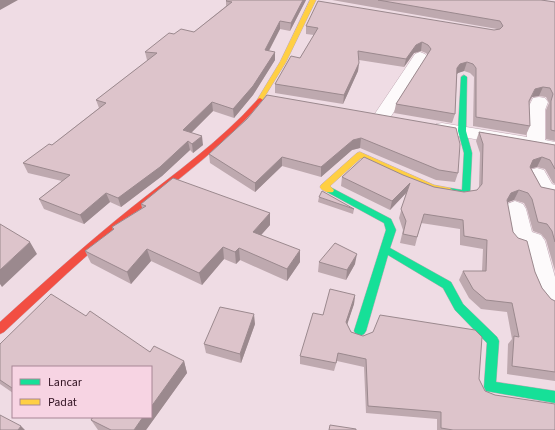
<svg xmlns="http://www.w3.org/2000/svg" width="555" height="430" font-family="'Source Sans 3',sans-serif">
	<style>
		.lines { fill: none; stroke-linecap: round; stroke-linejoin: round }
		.street-casing { stroke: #c1aab5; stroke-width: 1 }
		.fast-casing { stroke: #c1aab5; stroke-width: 1 }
		.slow-casing { stroke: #c1aab5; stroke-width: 1 }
		.jam-casing { stroke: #c1aab5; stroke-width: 1 }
		.street { fill: #fdfafb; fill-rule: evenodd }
		.fast { fill: #16e098; fill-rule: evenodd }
		.slow { fill: #ffcf43; fill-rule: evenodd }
		.jam { fill: #f24e42; fill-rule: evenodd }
		.wall { fill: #bea9af }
		.shaded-wall { fill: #9b898e }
		.building { fill: #ddc4cb; stroke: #9b898e }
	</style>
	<rect width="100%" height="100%" fill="#efdce4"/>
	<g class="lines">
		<g class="street-casing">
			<path id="street" d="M420,52L425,54L428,57L390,118L387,122L381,123L375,122L372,118L415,54Z
				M539,97L545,98L548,102L545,110V140L555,142V154L442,133L436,132L433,128L436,124L442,123L527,137V110L533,98Z
				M537,168L544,170L552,184L555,185V199L538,195L527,175L530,170Z
				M515,201L523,204L526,209L532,232L541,235L545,241L555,277V310C552,309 548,308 546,307C532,297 527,265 523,249L514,246L510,240L504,209L507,204Z"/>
		</g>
		<g class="fast-casing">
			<path id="fast" d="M464,75L467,77L466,131L472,153L470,193L466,196L450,194L446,191L450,188L462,190L464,153L458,131L461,77Z
				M330,187L391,219L396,230L390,248L451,282L463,304L497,337L499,341L496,382L555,391V403L486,391L484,387L487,343L455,310L443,288L388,255L366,331L364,334L360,336L356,334L354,331L386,230L384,223L327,192L326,190L327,188Z"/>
		</g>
		<g class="slow-casing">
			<path id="slow" d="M310,0H316L286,62L262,101H258L257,100L280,62Z
				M360,152L434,185L450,188L454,191L450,194L429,190L361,158L330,186L334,190L333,192C328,193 322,191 320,187L321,185L357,153Z"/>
		</g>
		<g class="jam-casing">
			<path id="jam" d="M260,98L263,100L262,101C225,146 178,179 133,216C88,253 46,293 4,332L0,334V322C43,283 86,244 131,208C175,173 221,141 258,99Z"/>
		</g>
		<use href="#street" class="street"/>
		<use href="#fast" class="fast"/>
		<use href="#slow" class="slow"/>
		<use href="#jam" class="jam"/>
	</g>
	<path class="wall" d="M306,0L290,31L280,29L269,51L275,60L253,95L234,118L213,111L191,133L203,145L193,153L190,150L162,176L121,207L110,202L84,224L44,209L39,199L62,181L28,173L23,163L52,145L99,108L96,100L148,60H147L145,52L174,34L194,32L226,6V1Z
		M332,0H541L555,2V141L546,139V110L549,103L546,97L539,96L532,97L529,102L530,126L526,135L473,126L474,77L470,73L464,71L458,73L457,74L455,114L452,123L394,113L396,104L428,55L426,53L421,51L414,53L404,67L359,60L358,71L343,104L275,93V84L300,58L314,35L306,34V26L494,30H498L497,29Z
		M267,95L458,173L455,182L436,180L360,148L352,150L321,177L282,166L255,192L210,163L209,154L247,119Z
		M479,132L555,145V184L553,183L545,169L537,167L531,168L541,187L555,190V271L546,240L541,234L533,231L527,209L524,203L514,200L507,202L513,232L535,272L542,288L551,299L555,301V381L507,374L508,344L512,339L507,312L481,309L469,298L459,280L463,271H482L483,249L460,245V229L421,223L415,246L400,243L403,230L399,218L406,193L390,210L341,186L342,177L403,175L434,187L464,192L477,190L479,188L480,153L476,141Z
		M319,197L354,209L353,214L318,202Z
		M141,204L270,213V225L261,235L300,262L287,281L240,260L236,264L224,259L202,285L151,261L131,284L91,263L85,251L113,230L112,227L142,208Z
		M319,262L355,264L346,280L318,272Z
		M355,295L354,304L347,324L351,332L479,379L485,391L495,395L555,430H437V419L366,413L364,367L337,361L334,371L300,364V356L323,315Z
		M86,316L150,352L184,361L187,373L146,430H98L91,420L92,419L89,417H151L13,367V393L0,384V344Z
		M255,324L241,363L206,353L204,344Z"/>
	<path class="shaded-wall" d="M0,0H18L0,10Z
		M303,0H306L290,31L291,23Z
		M280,21V29L265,58V50Z
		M422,42L421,51L414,53L404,67L406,59L416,45Z
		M275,52V60L253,95L234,118L233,109Z
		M467,62L464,71L458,73L454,77L457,68L460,64Z
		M359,63L358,71L343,104L344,95Z
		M543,87L539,96L532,97L526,110L535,89Z
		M212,102L213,111L185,139L183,130Z
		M202,136L203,145L193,153L192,144Z
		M361,138L360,148L352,150L321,177V167L353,140Z
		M188,141L190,150L162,176L121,207L118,198Z
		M282,157V166L255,192V183Z
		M542,157L537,167L529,169L533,160Z
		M410,183L407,192L390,210L392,201Z
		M519,190L514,200L506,203L507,200L511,193Z
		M106,193L110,202L84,224L80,215Z
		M270,213V225L253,244V232Z
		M30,242L37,254L2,287L0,284V270Z
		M223,247L224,259L202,285L199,273Z
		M239,248L240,260L236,264L235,252Z
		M147,249L151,261L131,284L127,272Z
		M300,250V262L287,281V269Z
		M357,254L355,264L346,280L347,270Z
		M355,295L354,304L345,331L346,322Z
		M254,314L255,324L241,363L240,354Z
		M184,361L187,373L146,430H134L143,417H151V407Z
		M21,426L25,430H18Z"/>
	<path class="building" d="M227,0H303L291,23L280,21L265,50L275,52L253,86L233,109L212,102L183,130L202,136L192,144L188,141L160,167L118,198L106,193L80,215L39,199L70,175L23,163L49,144L52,145L106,103L96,100L157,53L145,52L169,33L174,34L181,29L194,32L232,2L226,1Z
		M378,0H541L555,2V131L551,130V101L553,94L550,88L543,87L535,89L529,101L530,126L476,117V68L473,64L467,62L460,64L457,68L455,114L396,104L431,49L428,45L422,42L416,45L406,59L358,51L359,63L344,95L275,84L291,56L300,58L318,28L306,26L318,1L494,30L500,29L503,26L500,21Z
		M267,95L456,128L460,144L458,173L439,170L361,138L353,140L321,167L282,157L255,183L209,154L247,119Z
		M479,132L555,145V169L550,160L542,157L533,160L530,167L541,187L555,190V242L552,231L547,224L538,222L532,199L528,193L519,190L511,193L507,200L513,232L518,238L527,241L535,272L542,288L551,299L555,301V372L512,366L514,336L519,337L512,303L486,300L473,289L463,271H486L487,240L464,236L463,220L424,214L417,237L403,234L406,221L401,209L410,183L392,201L342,177L364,157L403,175L434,187L464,192L477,190L482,184L483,144Z
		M173,178L270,213L253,232L300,250L287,269L239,248L235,252L223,247L199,273L147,249L127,272L85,251L114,229L112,227L146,206L141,204Z
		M322,191L354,209L319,197Z
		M0,224L30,242L0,270Z
		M335,243L357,254L347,270L319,262Z
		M330,289L355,295L346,322L351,332L363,336L373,332L380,315L475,330L482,337L479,379L485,391L495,395L555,404V430H453L441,428V412L368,406L366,359L338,353L336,363L300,356L313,313L323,315Z
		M51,294L86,316L90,311L150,352L154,346L184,361L151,407V367H13V387L12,388L0,380V344Z
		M220,307L254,314L240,354L204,344Z
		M0,415L21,426L18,430H19H0Z
		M93,417H143L134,430H111L91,420Z
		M330,425L356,429V430H329Z"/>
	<rect x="12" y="366" width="140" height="52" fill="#f7d4e3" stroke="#a78695"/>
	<rect x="20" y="379" width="20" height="6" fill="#16e098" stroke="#a78695"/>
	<text x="48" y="386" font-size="12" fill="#2f1120">Lancar</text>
	<rect x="20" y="399" width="20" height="6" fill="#ffcf43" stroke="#a78695"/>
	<text x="48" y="406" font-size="12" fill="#2f1120">Padat</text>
</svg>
